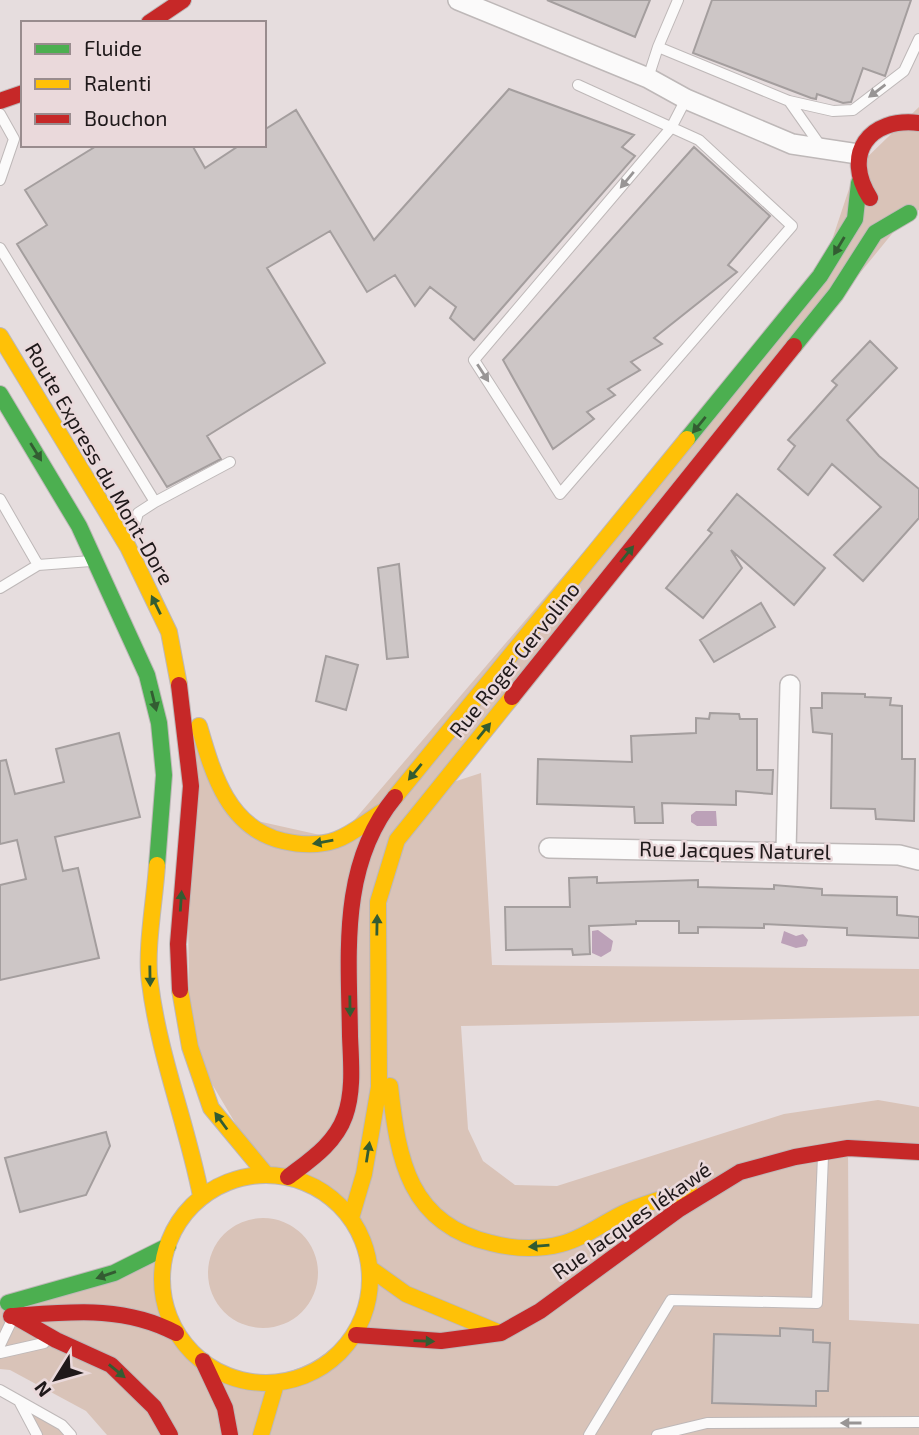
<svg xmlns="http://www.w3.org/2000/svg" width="919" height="1435" font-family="'Exo 2',sans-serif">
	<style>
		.green { fill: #d9c3b8 }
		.water { fill: #bca1b8 }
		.building { fill: #cdc6c6; stroke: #a49e9e; stroke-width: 2 }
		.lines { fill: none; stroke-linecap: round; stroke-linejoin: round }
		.lane-casing { stroke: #beb8b8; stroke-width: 12 }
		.street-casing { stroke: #beb8b8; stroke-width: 22 }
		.fast-casing { stroke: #beb8b8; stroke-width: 18 }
		.slow-casing { stroke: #beb8b8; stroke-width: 18 }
		.jam-casing { stroke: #beb8b8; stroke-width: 18 }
		.lane { stroke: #fbfafa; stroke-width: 10 }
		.street { stroke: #fbfafa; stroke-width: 19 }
		.fast { stroke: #4caf50; stroke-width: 16 }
		.slow { stroke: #ffc107; stroke-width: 16 }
		.jam { stroke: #c62828; stroke-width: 16 }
		.oneway { fill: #989595 }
		.oneway2 { fill: #335c32 }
		.labels { text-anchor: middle; stroke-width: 5; stroke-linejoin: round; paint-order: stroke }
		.street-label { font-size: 21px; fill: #1f191a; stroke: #ead9db }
	</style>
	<rect width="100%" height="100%" fill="#e6ddde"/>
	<path class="green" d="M919,107V210L909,213L441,786L481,773L492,965L919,969V1016L461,1026L468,1129L483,1161L515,1185L557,1186L784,1114L878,1100L919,1107V1152L848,1149L849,1320L919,1324V1435H107L86,1411L10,1370L0,1369V1305L164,1256C159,1296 169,1336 202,1361C339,1435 469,1212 265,1173L190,1047L185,721L235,816L338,839L820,276L856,168Z
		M208 1273a55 55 0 1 1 110 0a55 55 0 1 1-110 0Z
		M19,1400L71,1435H37Z"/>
	<path class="water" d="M696,811H716L717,826H697L691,822V815Z
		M598,930L613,941L611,951L601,957L592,953V931Z
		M784,931L796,936L803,934L808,940L806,946L796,948L781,943Z"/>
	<path class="building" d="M547,0H650L635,37Z
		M712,0H911L885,76L863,68L851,102L843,103L817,94L816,99L811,98L693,53Z
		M509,89L634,135L622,147L635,156L474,340L450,318L456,307L430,287L415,306L395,275L367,292L330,231L267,268L325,363L207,436L221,459L167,487L17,244L47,225L25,190L98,145H192L205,168L240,145H264V130L296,110L374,240Z
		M694,147L770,216L728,265L737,272L654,338L662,344L631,362L640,370L608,389L615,395L587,412L594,419L553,449L503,360Z
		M870,341L897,368L847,420L879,456L919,489V518L863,581L834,555L881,507L832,464L808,495L778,469L795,446L788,440L837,385L832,381Z
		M737,494L825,568L794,605L731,550L742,568L703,618L666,588L712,533L708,530Z
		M399,564L408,657L387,659L378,568Z
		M761,603L775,627L714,662L700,640Z
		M326,656L358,665L346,710L316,701Z
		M822,693L865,694V697L891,698L890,705L902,706V759H915L914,821L876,819L875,809L831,808L832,734L813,732L811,708H822Z
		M710,713L739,714L740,719H757V770H773L772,794L736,791V805L662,803L663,823H635L634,807L537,804L538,759L632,762L631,736L696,733V718L709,719Z
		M119,733L140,817L55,837L63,871L78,868L99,958L0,980V885L26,879L17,840L0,844V761L6,760L15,794L64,782L56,749Z
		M597,877V883L698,880V887L774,889V885L822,889V895L897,897V915L919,917V938L847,935V928L764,924V928L698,927V933H679V921H636V924L589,926L590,954L573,955L572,949L506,950L505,907H570L569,878Z
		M106,1132L110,1146L86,1195L20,1212L5,1158Z
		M780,1328L813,1330V1342L830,1343L828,1391H816V1406L712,1403L714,1334L780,1336Z"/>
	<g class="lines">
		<g class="lane-casing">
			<path id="lane" d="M658,47L789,101L833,111L853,110L904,71L919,39
				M648,78L658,47L678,0
				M578,85L699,140L792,226L560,494L474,360L671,128L686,99
				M789,101L822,148
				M0,114L14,139L0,180
				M0,248L155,502L138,513L131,537
				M0,499L38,565
				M155,502L230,462
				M0,588L38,565L91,561
				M0,1345L12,1320
				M0,1353L44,1343
				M0,1390L62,1425L71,1435
				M19,1401L37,1435
				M589,1435L671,1300L817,1303L823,1156
				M657,1435L707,1423L919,1422"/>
		</g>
		<g class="street-casing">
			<path id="street" d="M458,0L648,78L686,99L792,144L858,154
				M549,848L899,855L919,860
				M786,851L790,685"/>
		</g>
		<g class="fast-casing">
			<path id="fast" d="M794,346L836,294L875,233L909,213
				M0,394L79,526L147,675L159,723L164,775L157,865
				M687,439L820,276L855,219L859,183
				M8,1303L114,1273L168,1246"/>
		</g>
		<g class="slow-casing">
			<path id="slow" d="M0,336L128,547L169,632L179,685
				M199,726C213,774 228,828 283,841C300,845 319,846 336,840C353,834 367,821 382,812
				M395,797L687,439
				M157,865C155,899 145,951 150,983C159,1056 187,1124 201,1196
				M180,990L190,1047L211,1108L265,1173
				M390,1086C398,1160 409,1224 491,1243C514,1249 538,1250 561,1244C585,1238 605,1221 628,1211C648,1202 669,1197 689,1190
				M162 1279a104 104 0 1 1 208 0a104 104 0 1 1-208 0Z
				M351,1218L364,1174L379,1087L378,902L397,840L512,697
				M371,1269L406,1294L500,1333
				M261,1435L276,1384"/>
		</g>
		<g class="jam-casing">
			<path id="jam" d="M149,23L183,0
				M0,101L23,93
				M870,198C842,154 869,117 919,123
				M179,685L191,786L178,944L180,990
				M512,697L794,346
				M288,1177C310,1160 335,1144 345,1116C354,1091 351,1062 350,1036C349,954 339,865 395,797
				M11,1316C69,1312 123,1305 176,1333
				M14,1316L56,1340L111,1365L154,1407L170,1435
				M356,1335L441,1341L501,1333L540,1311L678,1210L740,1172L795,1157L848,1148L919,1152
				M203,1361L225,1408L230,1435"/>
		</g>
		<use href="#lane" class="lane"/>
		<use href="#street" class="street"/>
		<use href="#fast" class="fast"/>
		<use href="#slow" class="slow"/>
		<use href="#jam" class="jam"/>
	</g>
	<defs><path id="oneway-solid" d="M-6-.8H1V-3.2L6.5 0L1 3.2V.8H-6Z" transform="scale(1.75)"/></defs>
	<g class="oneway">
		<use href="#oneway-solid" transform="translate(877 91) rotate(143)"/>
		<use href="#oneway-solid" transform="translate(627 180) rotate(130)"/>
		<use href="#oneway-solid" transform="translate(483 373) rotate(57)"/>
		<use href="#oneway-solid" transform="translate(851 1423) rotate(180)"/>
	</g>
	<g class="oneway2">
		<use href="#oneway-solid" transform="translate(839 246) rotate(121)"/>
		<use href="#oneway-solid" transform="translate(699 425) rotate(129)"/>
		<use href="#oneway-solid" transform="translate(36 452) rotate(58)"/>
		<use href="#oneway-solid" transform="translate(627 554) rotate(-51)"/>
		<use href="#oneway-solid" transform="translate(156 605) rotate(-116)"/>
		<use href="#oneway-solid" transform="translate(154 701) rotate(76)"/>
		<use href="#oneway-solid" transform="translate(484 731) rotate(-51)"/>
		<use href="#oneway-solid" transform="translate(415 772) rotate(129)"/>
		<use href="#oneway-solid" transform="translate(323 842) rotate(170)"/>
		<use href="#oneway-solid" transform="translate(181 901) rotate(-86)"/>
		<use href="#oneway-solid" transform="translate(377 925) rotate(-89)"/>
		<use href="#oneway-solid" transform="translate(150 976) rotate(89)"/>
		<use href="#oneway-solid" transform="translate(350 1006) rotate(89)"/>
		<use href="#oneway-solid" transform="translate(221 1121) rotate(-126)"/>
		<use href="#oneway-solid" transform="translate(368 1152) rotate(-81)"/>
		<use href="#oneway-solid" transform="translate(539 1246) rotate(175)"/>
		<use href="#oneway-solid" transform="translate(106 1275) rotate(161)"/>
		<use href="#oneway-solid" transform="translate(424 1341) rotate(2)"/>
		<use href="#oneway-solid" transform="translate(117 1371) rotate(39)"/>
	</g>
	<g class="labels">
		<g class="street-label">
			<text transform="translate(99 464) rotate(60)" y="7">Route Express du Mont-Dore</text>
			<text transform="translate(515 660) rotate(-51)" y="7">Rue Roger Gervolino</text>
			<text transform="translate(735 851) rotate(1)" y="7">Rue Jacques Naturel</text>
			<text transform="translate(632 1221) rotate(-35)" y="7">Rue Jacques Iékawé</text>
		</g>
	</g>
	<rect x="21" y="21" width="245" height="126" fill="#ead9db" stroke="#998c8e" stroke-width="2"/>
	<rect x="35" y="44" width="35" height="10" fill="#4caf50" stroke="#998c8e" stroke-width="2"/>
	<text x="84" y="56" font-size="21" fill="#1f191a">Fluide</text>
	<rect x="35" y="79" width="35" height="10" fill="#ffc107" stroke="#998c8e" stroke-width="2"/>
	<text x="84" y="91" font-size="21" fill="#1f191a">Ralenti</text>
	<rect x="35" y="114" width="35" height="10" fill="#c62828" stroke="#998c8e" stroke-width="2"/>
	<text x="84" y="126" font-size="21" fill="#1f191a">Bouchon</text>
	<g transform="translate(56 1379) rotate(233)" stroke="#ead9db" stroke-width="5" paint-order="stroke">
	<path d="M0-5L12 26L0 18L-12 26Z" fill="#1f191a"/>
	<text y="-10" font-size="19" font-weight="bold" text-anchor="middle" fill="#1f191a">N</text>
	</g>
</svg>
